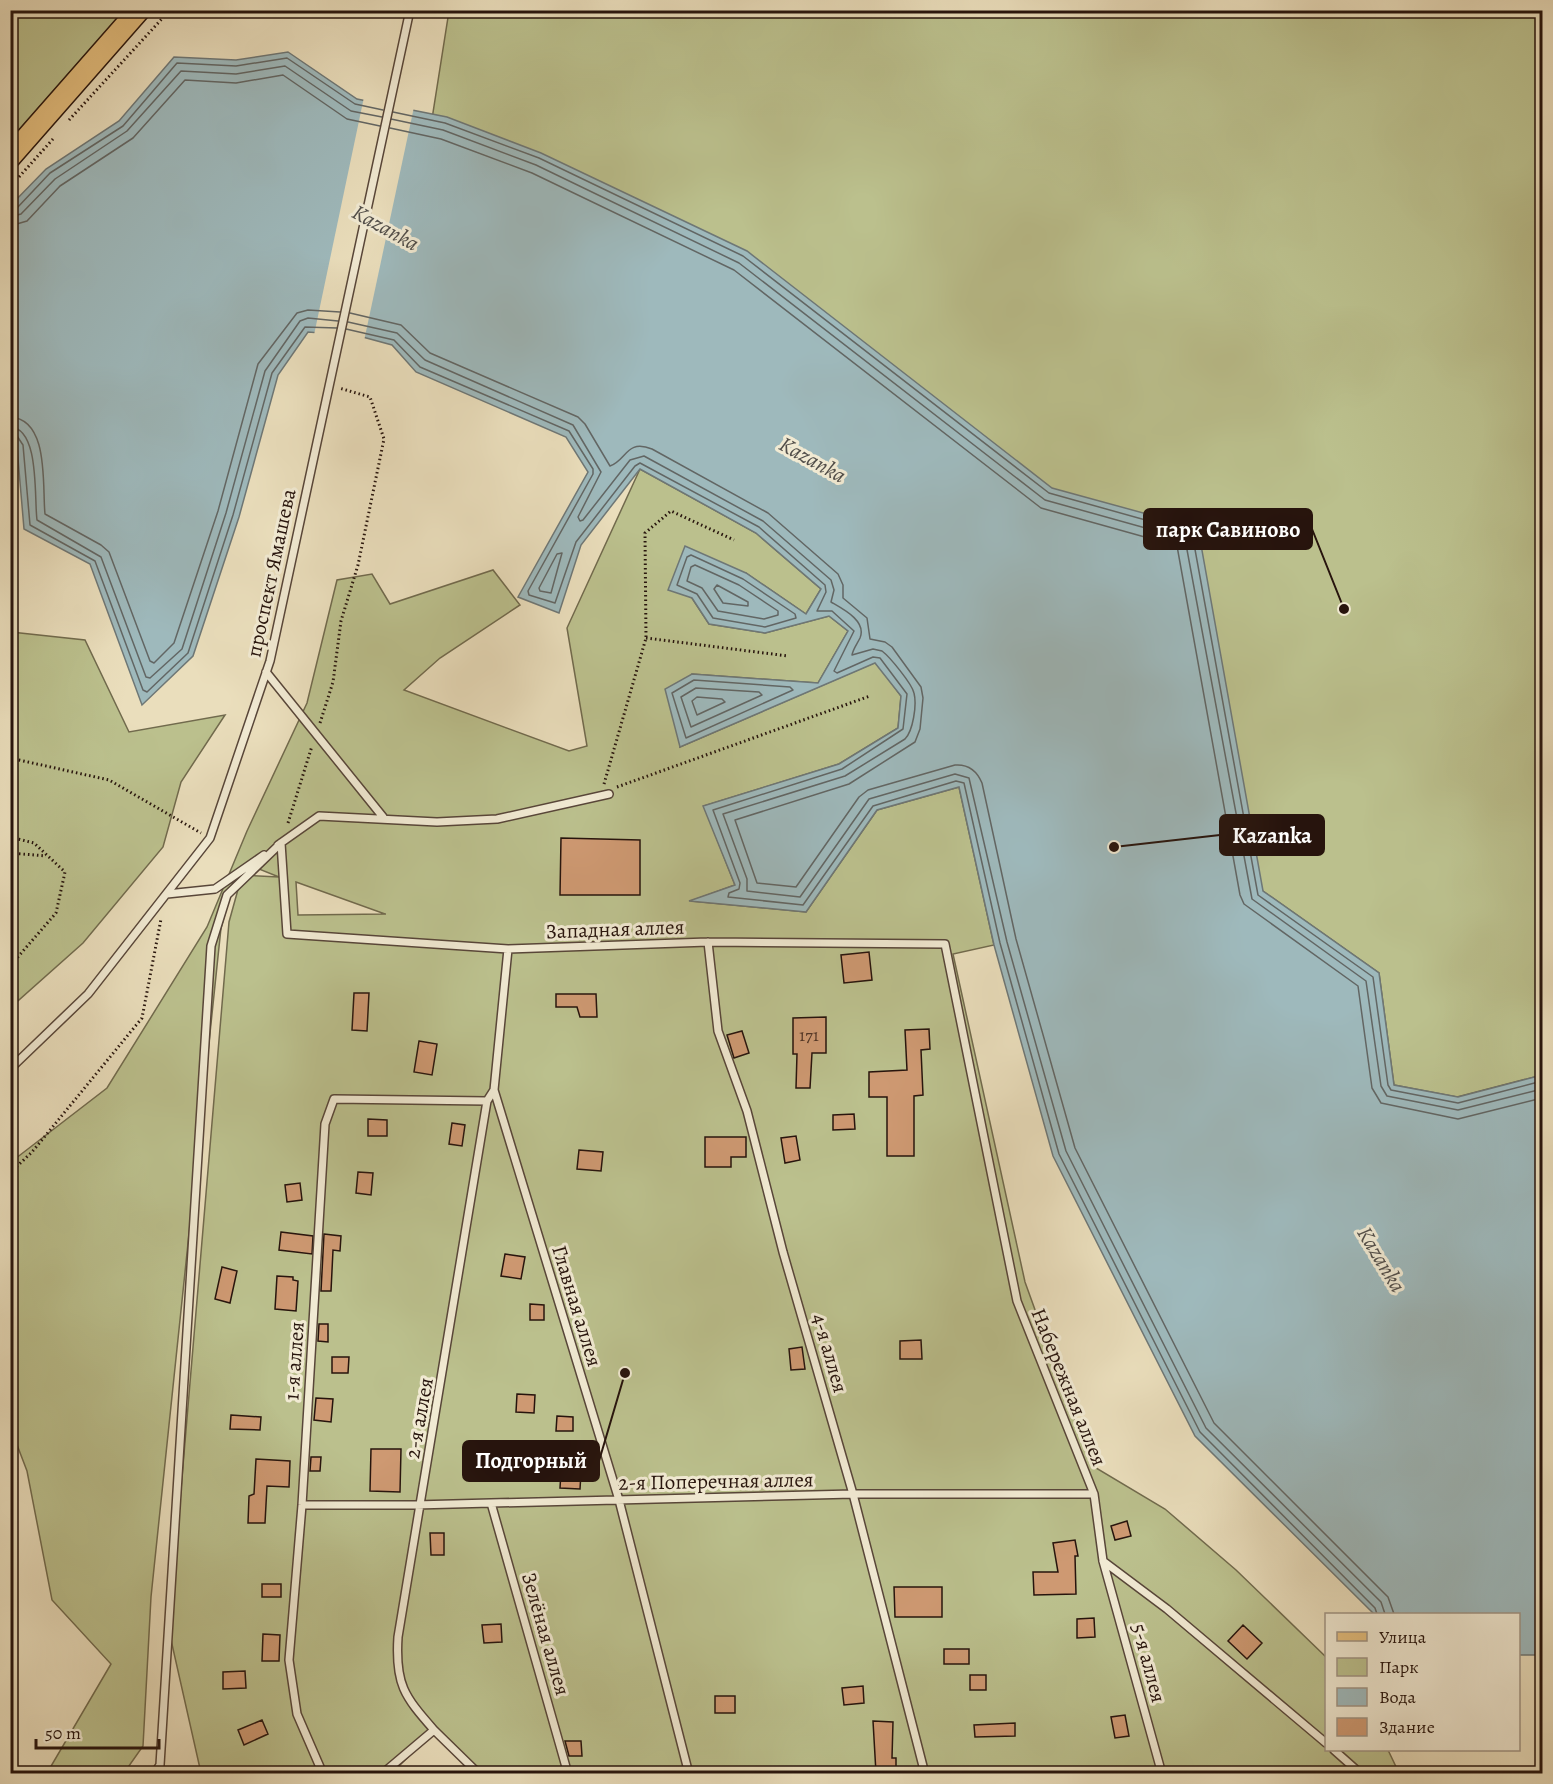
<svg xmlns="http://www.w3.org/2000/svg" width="1553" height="1784" font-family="Alegreya,serif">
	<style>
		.green { fill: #bbc08d; stroke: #716a4d; stroke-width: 1.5; fill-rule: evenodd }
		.water { fill: #9eb9bc; stroke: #6e7776; stroke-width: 1.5 }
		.pier { fill: #eadebc }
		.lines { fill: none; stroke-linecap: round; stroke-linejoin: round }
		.shore { stroke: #626664; stroke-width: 1.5 }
		.building { fill: #ce9972; stroke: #27140d; stroke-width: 1.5 }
		.service-casing { stroke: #584639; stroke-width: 10 }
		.primary-casing { stroke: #27140d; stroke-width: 24 }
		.path { stroke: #27140d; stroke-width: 3; stroke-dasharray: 1.5 3; stroke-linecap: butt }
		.service { stroke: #f1ead3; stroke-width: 7 }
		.primary { stroke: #e5bf7e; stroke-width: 21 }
		.labels { text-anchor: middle; stroke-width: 6; stroke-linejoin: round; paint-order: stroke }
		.number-label { font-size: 18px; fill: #513526 }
		.street-label { font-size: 21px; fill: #27140d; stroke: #f1ead3 }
		.water-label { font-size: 22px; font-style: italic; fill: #514e4a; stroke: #f1ead3 }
		.leader { fill: none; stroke: #27140d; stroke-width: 2 }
		.callout-dot { fill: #27140d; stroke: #f1ead3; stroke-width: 2 }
		.callout { fill: #27140d; stroke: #27140d; stroke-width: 2 }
		.callout-label { font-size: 22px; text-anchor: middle; font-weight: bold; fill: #fff }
	</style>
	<rect width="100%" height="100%" fill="#eadebc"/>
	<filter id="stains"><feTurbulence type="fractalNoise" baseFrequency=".00333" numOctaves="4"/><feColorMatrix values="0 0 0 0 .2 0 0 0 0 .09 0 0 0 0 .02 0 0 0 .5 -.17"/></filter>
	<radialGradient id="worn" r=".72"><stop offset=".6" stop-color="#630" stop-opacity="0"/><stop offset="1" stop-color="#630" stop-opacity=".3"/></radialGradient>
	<path class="green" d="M18,10L124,11L11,139V20Z
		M449,11H1542V1075L1457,1097L1394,1085L1379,973L1263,891L432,119Z
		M640,469L756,533L821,589L806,614L746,573L692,598L709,624L765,633L829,616L848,631L818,683L692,674L680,747L876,662L901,696L898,728L839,764L704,806L735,885L691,901L806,912L877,810L959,787L994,945L953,954L1025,1282L1091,1465L1165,1509L1236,1570L1326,1657V1750H1388L1399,1773L479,1774L434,1731L392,1773H201L169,1631L229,922L242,875L279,877L254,867L237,870L221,928L151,1597L143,1746L124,1773H47L111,1664L52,1600L27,1471L11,1429V1162L107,1088L207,927L247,831L307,703L337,580L372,574L390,604L493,570L520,605L440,658L404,690L569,751L587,746L567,628ZM296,882L385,914H386L298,915Z
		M11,632L85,640L129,732L225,715L181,782L163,847L83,943L11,1007Z"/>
	<path class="water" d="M288,52L357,99L447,117L541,153L747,251L1052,488L1198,528L1263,891L1379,973L1394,1085L1458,1097L1542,1075V1655H1519L1518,1614H1374L1195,1436L1053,1156L994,945L959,787L877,810L806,912L689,901L735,885L703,806L839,764L898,728L901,696L875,663L680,747L665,689L692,674L818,683L848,631L829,616L765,633L709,624L692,598L668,590L685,546L746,573L806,614L821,589L756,533L640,469L581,545L559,613L518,597L588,472L566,437L416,372L392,345L359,336L308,332L278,375L239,517L193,656L142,705L90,564L24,529L17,447L10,437V206L46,169L119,121L174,57L236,60Z"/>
	<path class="pier" d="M364,97L414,107L364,341L314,335Z"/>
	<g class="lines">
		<path class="shore" d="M393,112L445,123L539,158L743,256L1049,493L1192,533L1258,895L1373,977L1388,1085L1391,1090L1458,1103L1542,1081
			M391,119L443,130L536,165L739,263L1045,500L1185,539L1252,899L1366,981L1381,1086L1387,1096L1458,1110L1542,1089
			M390,128L441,139L532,173L734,270L1041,508L1177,546L1240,895L1244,904L1358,986L1372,1088L1381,1103L1458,1119L1542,1098
			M10,210L17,208L50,173L123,126L177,63L236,66L287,58L355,104L383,110
			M10,217L21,214L55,179L127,131L181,71L236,74L285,66L351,111L382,117
			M10,226L27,221L60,186L133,138L185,80L236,83L283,75L347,119L380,126
			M350,313L401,325L430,353L578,417L585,424L610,466C627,460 626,439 652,449L768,513L838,574L843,585V598L867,618L870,639L885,642L892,647L921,687L923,698L920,729L915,742L849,784L735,820L757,883L796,887L859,797L868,790L955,765C968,764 977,771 982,783L1016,939L1075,1148L1214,1423L1388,1597L1394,1614
			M348,322L397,333L425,360L573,425L601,472L578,517L580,521L583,520L630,460L644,456L763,521L831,580L834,590L831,602C843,609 867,621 860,638C857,644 853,649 852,655L873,649L882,651C890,657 912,684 914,693C917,705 913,731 905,739L845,776L723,814L747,879V891L800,897L869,799L955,774L969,778L1007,942L1066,1151L1206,1428L1381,1602L1385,1614
			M346,329L394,340L420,367L569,431L593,469V474L528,591L529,595L555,603L576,542L635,466L640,463L759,527L825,585L826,592L817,611H832L854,631L834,671L837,673L873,657L880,658L907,694L903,729L842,769L713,810L740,883L739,889L729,893L728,897L803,905L873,806L956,781L964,783L1000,943L1059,1154L1200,1432L1375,1608L1377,1614
			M10,417C50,419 42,487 45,514L101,545L109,552L150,661L154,663L174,643L218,511L258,364L297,313L308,310L340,312
			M10,427C40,428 34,498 37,520L101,557L146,677L150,678L182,649L226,513L265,371L300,321L308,318L338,321
			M10,434L17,436L23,445L30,525L95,561L143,690L147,692L188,653L233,515L272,373L305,327L337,328
			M562,553L551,593L540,591L539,588L557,554Z
			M691,555L743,579L795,614L796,618L765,627L713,618L697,594L677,585L687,557Z
			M695,565L739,585L778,611V615L764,619L718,611L702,588L687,581L691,567Z
			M717,585L748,602V606L723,603L714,589Z
			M694,680L790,687L793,690L686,738L672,693Z
			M696,688L759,692L762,695L691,727L681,697Z
			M697,697L722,699L725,702L697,715L692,701Z"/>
	</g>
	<path class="building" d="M561,838L640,840V895H560Z
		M869,952L872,980L844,983L841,955Z
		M354,993H369L367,1031L352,1030Z
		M556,994H596L597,1017H580L577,1007H556Z
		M826,1017V1053H812L810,1088H796L797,1054H793V1018Z
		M929,1029L930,1049L921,1050L923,1095L914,1096V1156H887V1097H869V1072L907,1070L905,1030Z
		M742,1031L749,1053L734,1058L727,1035Z
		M419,1041L437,1044L432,1075L414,1072Z
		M854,1114L855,1129L833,1130V1115Z
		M368,1119L387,1120V1136H368Z
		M452,1123L465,1125L462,1146L449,1144Z
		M796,1136L800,1160L785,1163L781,1138Z
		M705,1137H746V1157H731V1167H705Z
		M579,1150L603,1152L601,1171L577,1169Z
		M358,1172L373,1173L371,1195L356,1193Z
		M300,1183L302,1200L287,1202L285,1185Z
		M281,1232L313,1236L312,1254L279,1250Z
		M324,1234L341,1236L340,1251L333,1250L331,1291H321Z
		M505,1254L525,1257L521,1279L501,1276Z
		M222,1267L237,1271L230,1303L215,1299Z
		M277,1276L293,1277V1280L298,1281L296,1311L275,1309Z
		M530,1304L544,1305V1320H530Z
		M319,1324H328V1342L318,1341Z
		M921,1340L922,1359H900V1341Z
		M802,1347L805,1369L791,1370L789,1349Z
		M332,1357H349L348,1373H332Z
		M517,1394L535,1395L534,1413L516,1412Z
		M316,1398L333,1399L331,1422L314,1420Z
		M231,1415L261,1417L260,1430L230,1429Z
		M557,1416L573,1417V1431H556Z
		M371,1449H401L400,1492L370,1491Z
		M311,1457H321L320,1471H310Z
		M256,1459L290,1461L289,1487L267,1486L265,1523H248L249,1496L254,1494Z
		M561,1472L581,1473L580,1489L560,1488Z
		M1127,1521L1131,1536L1115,1540L1111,1526Z
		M430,1533H444V1555H431Z
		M1075,1540L1078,1556H1075L1076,1594L1034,1595L1033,1572H1058L1053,1543Z
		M262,1584H281V1597H262Z
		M894,1587H942V1617H895Z
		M1094,1618L1095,1637L1077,1638V1619Z
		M501,1624L502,1642L484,1643L482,1625Z
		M1243,1625L1262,1643L1247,1659L1228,1641Z
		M263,1634L280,1635L279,1661H262Z
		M944,1649H969V1664H944Z
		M245,1671L246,1688L223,1689V1672Z
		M970,1675H986V1690H970Z
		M863,1686L864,1703L844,1705L842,1688Z
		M715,1696H735V1713H715Z
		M1125,1715L1129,1736L1115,1738L1111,1717Z
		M262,1720L268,1734L244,1745L238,1730Z
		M873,1721L893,1722L892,1758H896V1773H876Z
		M1015,1723V1736L975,1737L974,1725Z
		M565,1741H581L582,1756H569Z"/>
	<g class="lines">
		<g class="service-casing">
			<path id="service" d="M266,672L383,817
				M281,843L287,934L508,949L708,942L945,944L1017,1301L1094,1494L1103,1561L1162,1774
				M278,845L319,816L437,822L497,819L609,794
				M167,894L215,889L264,855
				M708,942L718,1031L747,1111L783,1252L853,1494L925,1774
				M508,949L494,1090L619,1500L689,1774
				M10,1069L88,994L210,838L270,661L410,10
				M491,1503L568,1774
				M302,1505H415L853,1494H1094
				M1103,1561L1167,1609L1326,1743
				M434,1730C404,1696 395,1684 398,1637L487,1101L494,1090
				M1334,1750L1361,1774
				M154,1774L160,1765L211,946L227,895L281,843
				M323,1774L297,1714L289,1660L302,1505L325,1124L334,1099L487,1101
				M382,1774L434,1730L479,1774"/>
		</g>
		<g class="primary-casing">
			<path id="primary" d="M10,157L139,10"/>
		</g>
		<path class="path" d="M69,120L170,10
			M10,187L53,139
			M646,638L788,656
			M320,723L333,682L341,621L358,565L384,439L370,397L339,388
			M10,758L109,780L201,833
			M604,784L646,638L645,533L671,511L734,540
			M617,787L870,696
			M288,823L312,746
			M10,837L34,843L65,872L56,913L10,966
			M10,853L46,856
			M10,906L13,919L10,930
			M10,1173L32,1152L142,1018L161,919"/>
		<use href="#service" class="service"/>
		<use href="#primary" class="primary"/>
	</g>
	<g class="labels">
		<g class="number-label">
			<text x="809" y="1041">171</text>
		</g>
		<g class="street-label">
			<text transform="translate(271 573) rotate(-78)" y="7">проспект Ямашева</text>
			<text transform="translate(615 929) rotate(-2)" y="7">Западная аллея</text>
			<text transform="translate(577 1306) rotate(73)" y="7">Главная аллея</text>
			<text transform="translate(830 1353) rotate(74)" y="7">4-я аллея</text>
			<text transform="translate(294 1361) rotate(-86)" y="7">1-я аллея</text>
			<text transform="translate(1069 1387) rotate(68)" y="7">Набережная аллея</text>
			<text transform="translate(419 1418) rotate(-80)" y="7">2-я аллея</text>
			<text transform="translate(716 1481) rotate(-1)" y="7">2-я Поперечная аллея</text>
			<text transform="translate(546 1634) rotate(74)" y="7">Зелёная аллея</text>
			<text transform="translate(1149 1663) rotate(75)" y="7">5-я аллея</text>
		</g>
		<g class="water-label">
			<text transform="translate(386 227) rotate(29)" y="8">Kazanka</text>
			<text transform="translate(813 459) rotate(29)" y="8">Kazanka</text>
			<text transform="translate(1382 1259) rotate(59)" y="8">Kazanka</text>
		</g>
	</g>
	<path class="leader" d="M1344 609L1312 529M1114 847L1220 835M625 1373L599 1461"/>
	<g class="callout-dot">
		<circle cx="1344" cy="609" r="6"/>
		<circle cx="1114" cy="847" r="6"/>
		<circle cx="625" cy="1373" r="6"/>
	</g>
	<g class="callout">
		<rect x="1144" y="509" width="168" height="40" rx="6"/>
		<rect x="1220" y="815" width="104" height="40" rx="6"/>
		<rect x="463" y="1441" width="136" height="40" rx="6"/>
	</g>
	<g class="callout-label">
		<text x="1228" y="537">парк Савиново</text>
		<text x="1272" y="843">Kazanka</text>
		<text x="531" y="1468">Подгорный</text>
	</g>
	<rect width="1553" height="1784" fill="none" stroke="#eadebc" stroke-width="36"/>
	<rect x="12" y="12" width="1529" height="1760" fill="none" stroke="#27140d" stroke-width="3"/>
	<rect x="18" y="18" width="1517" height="1748" fill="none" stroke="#27140d" stroke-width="1.5"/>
	<rect x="1325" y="1613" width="195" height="138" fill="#f1ead3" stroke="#a09484" stroke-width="1.5"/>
	<rect x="1337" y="1632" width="30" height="9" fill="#e5bf7e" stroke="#a09484" stroke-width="1.5"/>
	<text x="1379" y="1643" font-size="18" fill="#27140d">Улица</text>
	<rect x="1337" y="1658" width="30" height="18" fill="#bbc08d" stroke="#a09484" stroke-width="1.5"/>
	<text x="1379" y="1673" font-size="18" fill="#27140d">Парк</text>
	<rect x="1337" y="1688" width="30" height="18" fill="#9eb9bc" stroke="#a09484" stroke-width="1.5"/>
	<text x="1379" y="1703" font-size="18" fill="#27140d">Вода</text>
	<rect x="1337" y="1718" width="30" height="18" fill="#ce9972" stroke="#a09484" stroke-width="1.5"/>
	<text x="1379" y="1733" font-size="18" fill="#27140d">Здание</text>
	<path d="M36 1739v9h123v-9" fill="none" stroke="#27140d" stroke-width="3"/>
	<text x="45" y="1739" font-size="18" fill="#27140d" stroke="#f1ead3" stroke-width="4.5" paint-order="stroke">50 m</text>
	<rect width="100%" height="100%" filter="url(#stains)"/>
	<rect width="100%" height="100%" fill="url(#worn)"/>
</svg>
